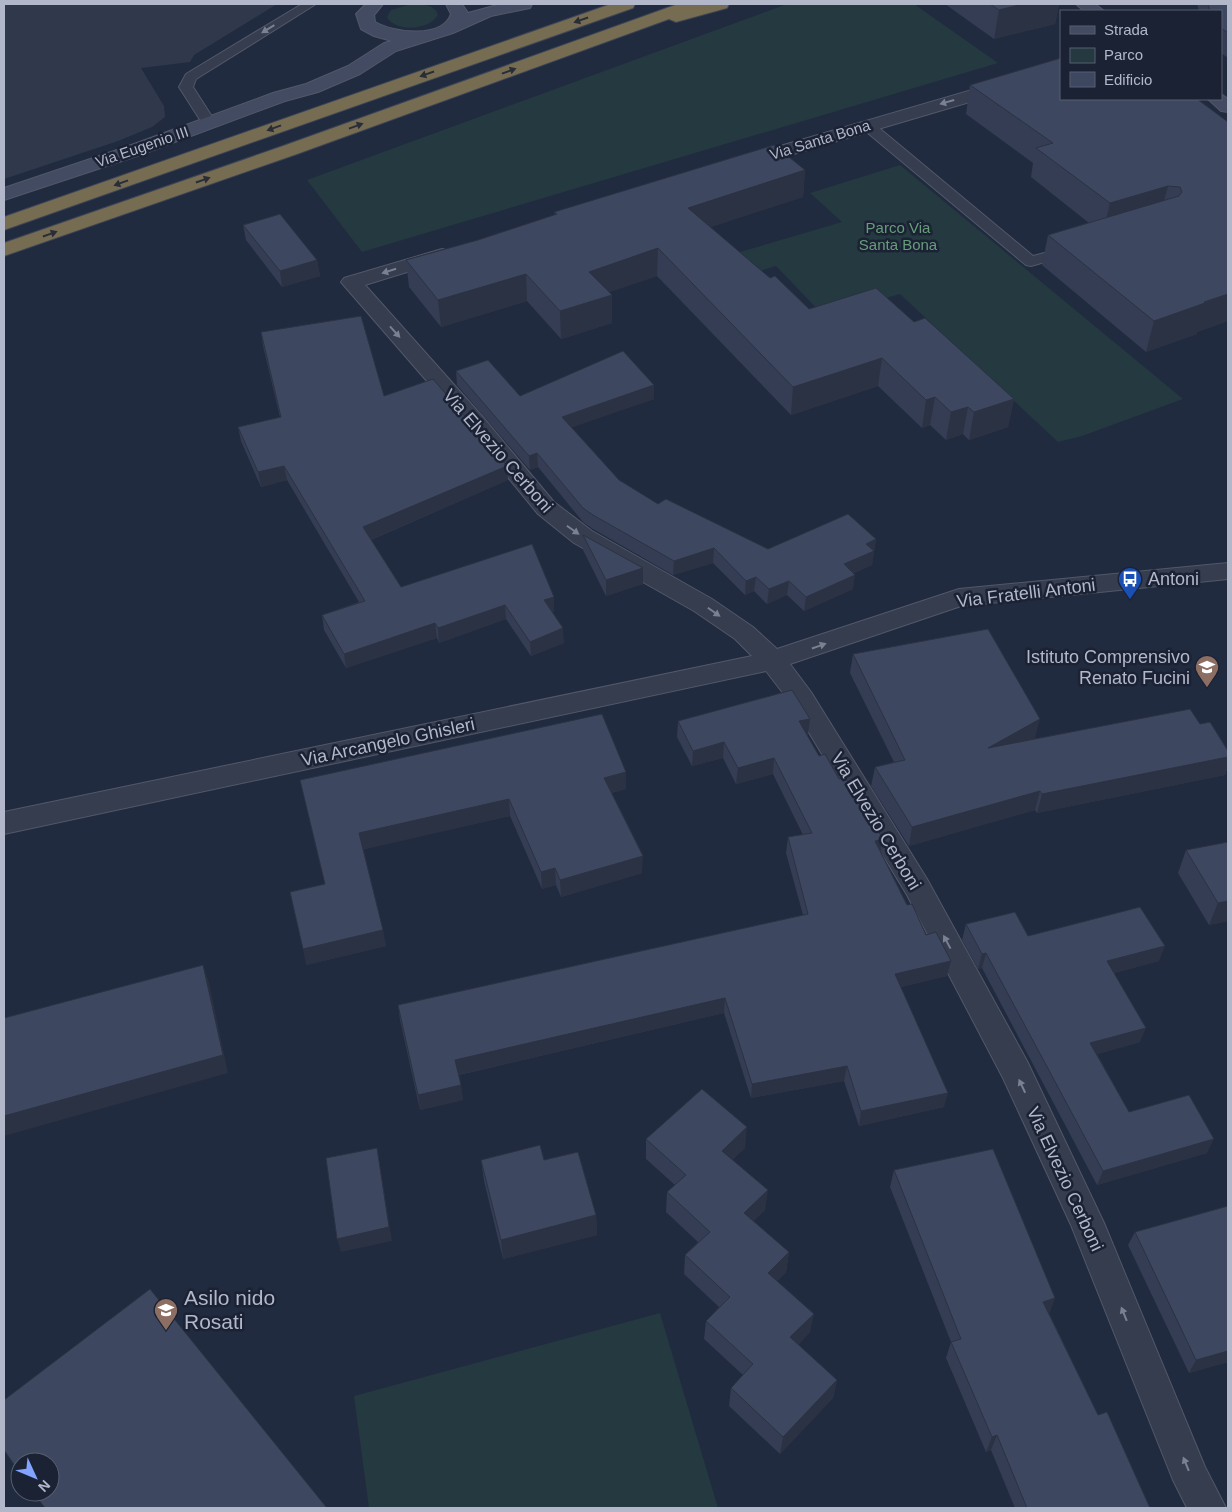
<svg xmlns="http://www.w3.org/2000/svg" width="1232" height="1512" font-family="Helvetica,sans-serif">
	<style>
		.airport { fill: #30384c }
		.green { fill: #243940 }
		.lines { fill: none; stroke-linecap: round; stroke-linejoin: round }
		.lane-casing { stroke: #51586a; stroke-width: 2 }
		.street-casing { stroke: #51586a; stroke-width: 2 }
		.secondary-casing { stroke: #51586a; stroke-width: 2 }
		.highway-casing { stroke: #3e4557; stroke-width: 2 }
		.lane { fill: #363d4f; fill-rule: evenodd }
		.street { fill: #363d4f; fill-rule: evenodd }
		.secondary { fill: #434b62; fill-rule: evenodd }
		.highway { fill: #766c52; fill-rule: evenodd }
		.wall { fill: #343d53 }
		.shaded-wall { fill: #2b3243 }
		.building { fill: #3d4760; stroke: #2b3243 }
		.oneway { fill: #292d38 }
		.oneway2 { fill: #7a8193 }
		.labels { text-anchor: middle; stroke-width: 5; stroke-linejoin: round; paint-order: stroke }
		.far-street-label { font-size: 15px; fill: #b2b8ca; stroke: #1b2234 }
		.far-park-label { font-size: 15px; fill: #669d7a; stroke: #1b2234 }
		.street-label { font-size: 18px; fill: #b2b8ca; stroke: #1b2234 }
		.poi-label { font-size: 18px; fill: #b2b8ca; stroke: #1b2234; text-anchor: start }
		.near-poi-label { font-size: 21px; fill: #b2b8ca; stroke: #1b2234; text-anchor: start }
	</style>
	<rect width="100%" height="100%" fill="#212b3f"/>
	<path class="airport" d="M4,4H277L194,55L190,62L141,68L164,106L165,117L152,127L118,141L4,179Z"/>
	<path class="green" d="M411,4C421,4 435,4 438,15C430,30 395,33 387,17L391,10Z
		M787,4H914L998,63L362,252L307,180Z
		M900,165L1183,399L1082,436L1058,442L900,294L824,316L776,266L750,274L733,254L842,222L810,193Z
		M660,1313L718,1508H369L354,1396Z"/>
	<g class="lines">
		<g class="lane-casing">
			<path id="lane" d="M302,4H316L196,79L193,87L216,123L209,127L204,126L179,87L186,74Z
				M868,122L873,123L1033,256L1067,247L1072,248L1074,251L1072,254L1031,266L1026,265L863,129L861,126Z"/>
		</g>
		<g class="street-casing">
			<path id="street" d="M1061,64V75L753,166L746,168L739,166L736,162L739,158Z
				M442,249L449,251L452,255L449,259L365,285L481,415L554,502L592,531L712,599L753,627L777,649L959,589L1228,563V579L961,606L790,664L811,692L927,879L1027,1061L1104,1223L1205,1467L1226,1508H1187L1173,1480L1071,1225L1003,1078L907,895L793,706L766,671L4,834V812L752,656L735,639L694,611L574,543L538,514L465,425L341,282L344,278Z"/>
		</g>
		<g class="secondary-casing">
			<path id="secondary" d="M366,4H383L374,15L375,22C394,33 442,39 451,14L446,4H462L468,13L501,4H532L530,8L491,16L453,33L396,51L360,74L318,92L285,101L140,155L4,200V188L126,147L273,93L306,84L348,66L384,43L392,41L374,36L361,29L356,14Z
				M1076,4H1095L1104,11H1084Z
				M1221,94L1228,99V112L1221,111L1208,99H1221Z"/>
		</g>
		<g class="highway-casing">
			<path id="highway" d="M611,4H635L633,8L4,230V217Z
				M678,4H729L727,8L676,22L669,19L297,154L4,256V243L283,146Z"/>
		</g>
		<use href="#lane" class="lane"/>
		<use href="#street" class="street"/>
		<use href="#secondary" class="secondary"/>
		<use href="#highway" class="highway"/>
	</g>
	<path class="wall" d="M945,4H1059L1055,24L994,39Z
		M1197,4H1228V58L1221,53V11H1199Z
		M970,85L1228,122V321L1197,332V334L1146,352L1042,265L1048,235L1089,223L1031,177L1033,163L966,114Z
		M805,170L803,197L710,227L770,278L809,309L914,322L1014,399L1008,427L969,440L963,434L946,440L930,425L922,428L878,386L791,415L657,276L609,292L612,323L561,339L527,301L441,327L409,287L406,260L478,240L555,215L554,212Z
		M243,225L317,260L320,276L282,287L246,240Z
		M261,332L384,396L508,480L371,540L401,587L554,597V612H552L564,643L531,656L506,619L439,643L437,638L346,668L324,630L322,615L359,602L287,480L261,487L241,441L238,427L280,417L263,346Z
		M456,371L520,396L654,399L571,427L619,480L658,504L768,549L876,539L872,565L854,573L853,589L804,611L787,595L767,604L754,591L745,595L713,563L673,575L593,529L583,522L538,467L530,470L457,385Z
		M583,535L643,568V584L606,596L583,550Z
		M853,654L1035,738L1034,739L1200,724L1228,751V766L1225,775L1037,813L1035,810L909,846L871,786L875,767L894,762L850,673Z
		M810,719L808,734L807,735L819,756L881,852L907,905L926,935L947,976L901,987L944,1107L859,1126L844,1081L751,1098L724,1013L459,1075L463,1100L420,1110L400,1020L398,1005L803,915L786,853L788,837L803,835L773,774L736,784L723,758L692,766L677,737L678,721Z
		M626,772V789L611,793L642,873L561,897L556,885L542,889L510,816L363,849L386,946L306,965L325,884L300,780Z
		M1228,842V921L1209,925L1178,873L1186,850Z
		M966,924L1159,961L1114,973L1140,1042L1097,1054L1129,1112L1207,1153L1097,1185L982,968L978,969L962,940Z
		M646,1139L745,1148L732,1160L765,1210L753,1221L789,1252L786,1272L777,1281L810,1332L798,1345L837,1380L833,1398L780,1454L729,1406L731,1388L743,1375L704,1339L706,1321L719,1307L684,1274L685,1255L698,1242L666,1212L667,1192L675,1185L646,1159Z
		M481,1160H544L596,1215L597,1235L503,1259L484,1181Z
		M894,1170L1055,1298L1049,1313L1098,1415L1150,1508H1015L991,1450L986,1452L946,1358L951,1342L890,1187Z
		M1135,1232L1228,1362L1189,1373L1128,1245Z"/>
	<path class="shaded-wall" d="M1023,4H1059L1055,24L994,39L999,10Z
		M805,170L803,197L687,235L688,208Z
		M1168,186L1160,216L1103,233L1110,203Z
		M658,248L657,276L589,299V272Z
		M317,260L320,276L282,287L280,271Z
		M526,274L527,301L441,327L438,300Z
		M1228,294V321L1197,332V334L1146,352L1154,321Z
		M612,295V323L561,339L560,311Z
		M882,358L878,386L791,415L793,387Z
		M654,385V399L562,431V417Z
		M935,397L930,425L922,428L926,400Z
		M1014,399L1008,427L969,440L974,412Z
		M968,407L963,434L946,440L951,412Z
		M537,453L538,467L530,470L529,456Z
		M284,466L287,480L261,487L258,472Z
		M507,466L508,480L365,542L363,527Z
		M876,539L872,565L842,579L844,564L866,544Z
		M714,548L713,563L673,575L674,561Z
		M643,568V584L606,596V580Z
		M855,575L853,589L804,611L806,597Z
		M756,577L754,591L745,595L746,581Z
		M789,581L787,595L767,604L769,589Z
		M554,597V612L545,615L544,600Z
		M505,605L506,619L439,643L438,628Z
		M435,623L437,638L346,668L344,654Z
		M563,628L564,643L531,656L530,642Z
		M810,719L808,734L798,737L799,721Z
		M1040,719L1035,738L983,767L988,748Z
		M724,742L723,758L692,766L693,751Z
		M1228,757V766L1225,775L1037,813L1042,794Z
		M774,758L773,774L736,784L738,768Z
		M626,772V789L604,794V778Z
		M1040,791L1035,810L909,846L912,827Z
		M509,799L510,816L362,850L359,833Z
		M883,839L880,854L875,841Z
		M643,856L642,873L561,897L560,880Z
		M555,868L556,885L542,889L541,872Z
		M1228,901V921L1209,925L1218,903Z
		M383,930L386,946L306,965L303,949Z
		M1165,946L1159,961L1102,976L1107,961Z
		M986,953L982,968L978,969L982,954Z
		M951,961L947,976L892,989L895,974Z
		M203,965L209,983L228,1073L4,1136V1116Z
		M725,998L724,1013L457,1075L455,1060Z
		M1146,1028L1140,1042L1085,1058L1090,1043Z
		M847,1066L844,1081L751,1098L752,1084Z
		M461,1085L463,1100L420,1110L418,1095Z
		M948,1093L944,1107L859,1126L861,1111Z
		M747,1127L745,1148L720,1171L722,1151Z
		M1214,1139L1207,1153L1097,1185L1103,1171Z
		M377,1148L392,1241L341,1252L337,1239Z
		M768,1190L765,1210L742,1233L744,1213Z
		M596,1215L597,1235L503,1259L501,1240Z
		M789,1252L786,1272L765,1292L768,1273Z
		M1055,1298L1049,1315L1043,1302Z
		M814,1314L810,1332L787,1356L790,1337Z
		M1228,1351V1362L1189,1373L1196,1360Z
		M837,1380L833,1398L780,1454L783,1437Z
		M997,1435L991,1450L986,1452L992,1437Z"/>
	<path class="building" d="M990,4H1023L999,10Z
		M1208,4H1228V33L1221,28V11H1210Z
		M1061,58V99H1197L1228,122V294L1204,302L1205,303L1154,321L1048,235L1179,196L1182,192L1180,187L1168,186L1110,203L1036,148L1053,143L970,85Z
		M774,145L805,170L688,208L770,278L775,276L809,309L876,288L914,322L925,318L1014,399L974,412L968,407L951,412L935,397L926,400L882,358L793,387L658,248L589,272L612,295L560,311L526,274L438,300L406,260L478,240L557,214L554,212Z
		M280,214L317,260L280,271L243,225Z
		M361,316L384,396L433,379L507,466L363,527L401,587L532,544L554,597L544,600L563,628L530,642L505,605L438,628L435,623L344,654L322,615L365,601L284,466L258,472L238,427L281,417L261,332Z
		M623,351L654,385L562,417L619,480L658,504L666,499L768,549L848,514L876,539L866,544L874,551L844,564L855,575L806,597L789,581L769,589L756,577L746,581L714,548L674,561L593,515L583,508L537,453L529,456L456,371L488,360L520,396Z
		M583,535L643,568L606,580Z
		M988,629L1040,719L988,748L1190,709L1200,724L1210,722L1228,751V757L1042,794L1040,791L912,827L875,767L905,760L853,654Z
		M792,690L810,719L799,721L819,756L825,754L839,779L845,777L883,839L875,841L907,905L912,904L926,935L936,932L951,961L895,974L948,1093L861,1111L847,1066L752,1084L725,998L455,1060L461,1085L418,1095L398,1005L808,914L788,837L812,833L774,758L738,768L724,742L693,751L678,721Z
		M602,714L626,772L604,778L643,856L560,880L555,868L541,872L509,799L359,833L383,930L303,949L290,892L325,884L300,780Z
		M1228,842V901L1218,903L1186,850Z
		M1140,907L1165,946L1107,961L1146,1028L1090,1043L1129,1112L1189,1095L1214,1139L1103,1171L986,953L982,954L966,924L1015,912L1028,936Z
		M203,965L223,1055L4,1116V1018Z
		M702,1089L747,1127L722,1151L768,1190L744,1213L789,1252L768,1273L814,1314L790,1337L837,1380L783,1437L731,1388L753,1364L706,1321L730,1297L685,1255L710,1232L667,1192L686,1175L646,1139Z
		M540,1145L544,1160L578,1152L596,1215L501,1240L481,1160Z
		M377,1148L389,1227L337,1239L326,1158Z
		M993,1149L1055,1298L1043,1302L1098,1415L1107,1412L1150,1508H1027L997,1435L992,1437L951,1342L961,1339L894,1170Z
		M1228,1206V1351L1196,1360L1135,1232Z
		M150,1289L327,1508H45L33,1492H50V1462H20V1473L4,1450V1400Z"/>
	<defs><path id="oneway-solid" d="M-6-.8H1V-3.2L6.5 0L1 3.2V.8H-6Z" transform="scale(1.25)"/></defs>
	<g class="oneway">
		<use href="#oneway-solid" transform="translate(581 20) rotate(161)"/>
		<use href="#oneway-solid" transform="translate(509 71) rotate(-20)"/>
		<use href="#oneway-solid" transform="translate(427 74) rotate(161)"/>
		<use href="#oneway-solid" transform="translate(356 126) rotate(-20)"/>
		<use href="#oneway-solid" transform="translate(274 128) rotate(160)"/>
		<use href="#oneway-solid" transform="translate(203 180) rotate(-19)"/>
		<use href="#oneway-solid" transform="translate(121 183) rotate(160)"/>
		<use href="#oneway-solid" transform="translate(50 234) rotate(-19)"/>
	</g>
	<g class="oneway2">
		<use href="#oneway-solid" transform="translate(268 29) rotate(149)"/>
		<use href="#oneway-solid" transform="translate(947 102) rotate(164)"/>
		<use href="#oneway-solid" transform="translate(389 271) rotate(163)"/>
		<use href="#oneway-solid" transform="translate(395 332) rotate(48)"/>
		<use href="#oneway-solid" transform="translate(573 530) rotate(35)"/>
		<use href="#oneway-solid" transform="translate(714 612) rotate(35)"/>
		<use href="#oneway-solid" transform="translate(819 646) rotate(-19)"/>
		<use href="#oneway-solid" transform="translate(947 942) rotate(-118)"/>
		<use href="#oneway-solid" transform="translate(1022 1086) rotate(-115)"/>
		<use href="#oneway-solid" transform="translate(1124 1314) rotate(-112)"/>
		<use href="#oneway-solid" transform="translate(1186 1464) rotate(-112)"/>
	</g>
	<defs>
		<g id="bus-pin" transform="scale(1.25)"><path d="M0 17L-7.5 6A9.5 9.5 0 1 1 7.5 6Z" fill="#1a4fb4" stroke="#1b2234"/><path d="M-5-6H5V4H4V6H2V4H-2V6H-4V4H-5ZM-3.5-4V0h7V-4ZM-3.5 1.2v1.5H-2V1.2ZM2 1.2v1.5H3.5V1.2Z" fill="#fff"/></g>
		<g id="school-pin" transform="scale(1.25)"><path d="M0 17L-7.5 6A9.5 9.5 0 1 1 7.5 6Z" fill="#8d6e63" stroke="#1b2234"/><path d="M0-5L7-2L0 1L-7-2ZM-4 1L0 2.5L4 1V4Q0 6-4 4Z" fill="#fff"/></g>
	</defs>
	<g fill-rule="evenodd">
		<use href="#bus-pin" x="1130" y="579"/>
		<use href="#school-pin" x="1207" y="667"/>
		<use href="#school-pin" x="166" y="1310"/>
	</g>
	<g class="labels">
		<g class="far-street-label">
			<text transform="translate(820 140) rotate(-17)" y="5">Via Santa Bona</text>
			<text transform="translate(142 147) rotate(-19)" y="5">Via Eugenio III</text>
		</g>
		<g class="far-park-label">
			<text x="898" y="233">Parco Via<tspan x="898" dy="17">Santa Bona</tspan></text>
		</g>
		<g class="street-label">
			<text transform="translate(498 451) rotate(49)" y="6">Via Elvezio Cerboni</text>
			<text transform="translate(1026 593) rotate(-7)" y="6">Via Fratelli Antoni</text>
			<text transform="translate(388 742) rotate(-12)" y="6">Via Arcangelo Ghisleri</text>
			<text transform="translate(876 821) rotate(59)" y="6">Via Elvezio Cerboni</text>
			<text transform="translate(1065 1179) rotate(65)" y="6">Via Elvezio Cerboni</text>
		</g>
		<g class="poi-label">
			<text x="1148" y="585">Antoni</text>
			<text x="1190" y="663" text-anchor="end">Istituto Comprensivo<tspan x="1190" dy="21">Renato Fucini</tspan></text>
		</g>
		<g class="near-poi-label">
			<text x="184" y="1305">Asilo nido<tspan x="184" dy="24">Rosati</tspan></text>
		</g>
	</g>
	<rect width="1232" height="1512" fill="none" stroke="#b2b8ca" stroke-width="10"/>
	<rect x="1060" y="10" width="162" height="90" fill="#1b2234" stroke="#575e70"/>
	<rect x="1070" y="26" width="25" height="8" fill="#434b62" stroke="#575e70"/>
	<text x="1104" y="35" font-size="15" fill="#b2b8ca">Strada</text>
	<rect x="1070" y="48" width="25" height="15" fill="#243940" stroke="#575e70"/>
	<text x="1104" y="60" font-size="15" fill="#b2b8ca">Parco</text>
	<rect x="1070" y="72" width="25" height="15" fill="#3d4760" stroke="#575e70"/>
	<text x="1104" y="85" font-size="15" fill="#b2b8ca">Edificio</text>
	<g transform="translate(35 1477) rotate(134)"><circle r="24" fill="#1b2234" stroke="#575e70"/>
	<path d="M0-4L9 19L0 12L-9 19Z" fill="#82a3ff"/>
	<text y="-8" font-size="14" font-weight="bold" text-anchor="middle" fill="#b2b8ca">N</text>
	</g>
</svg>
